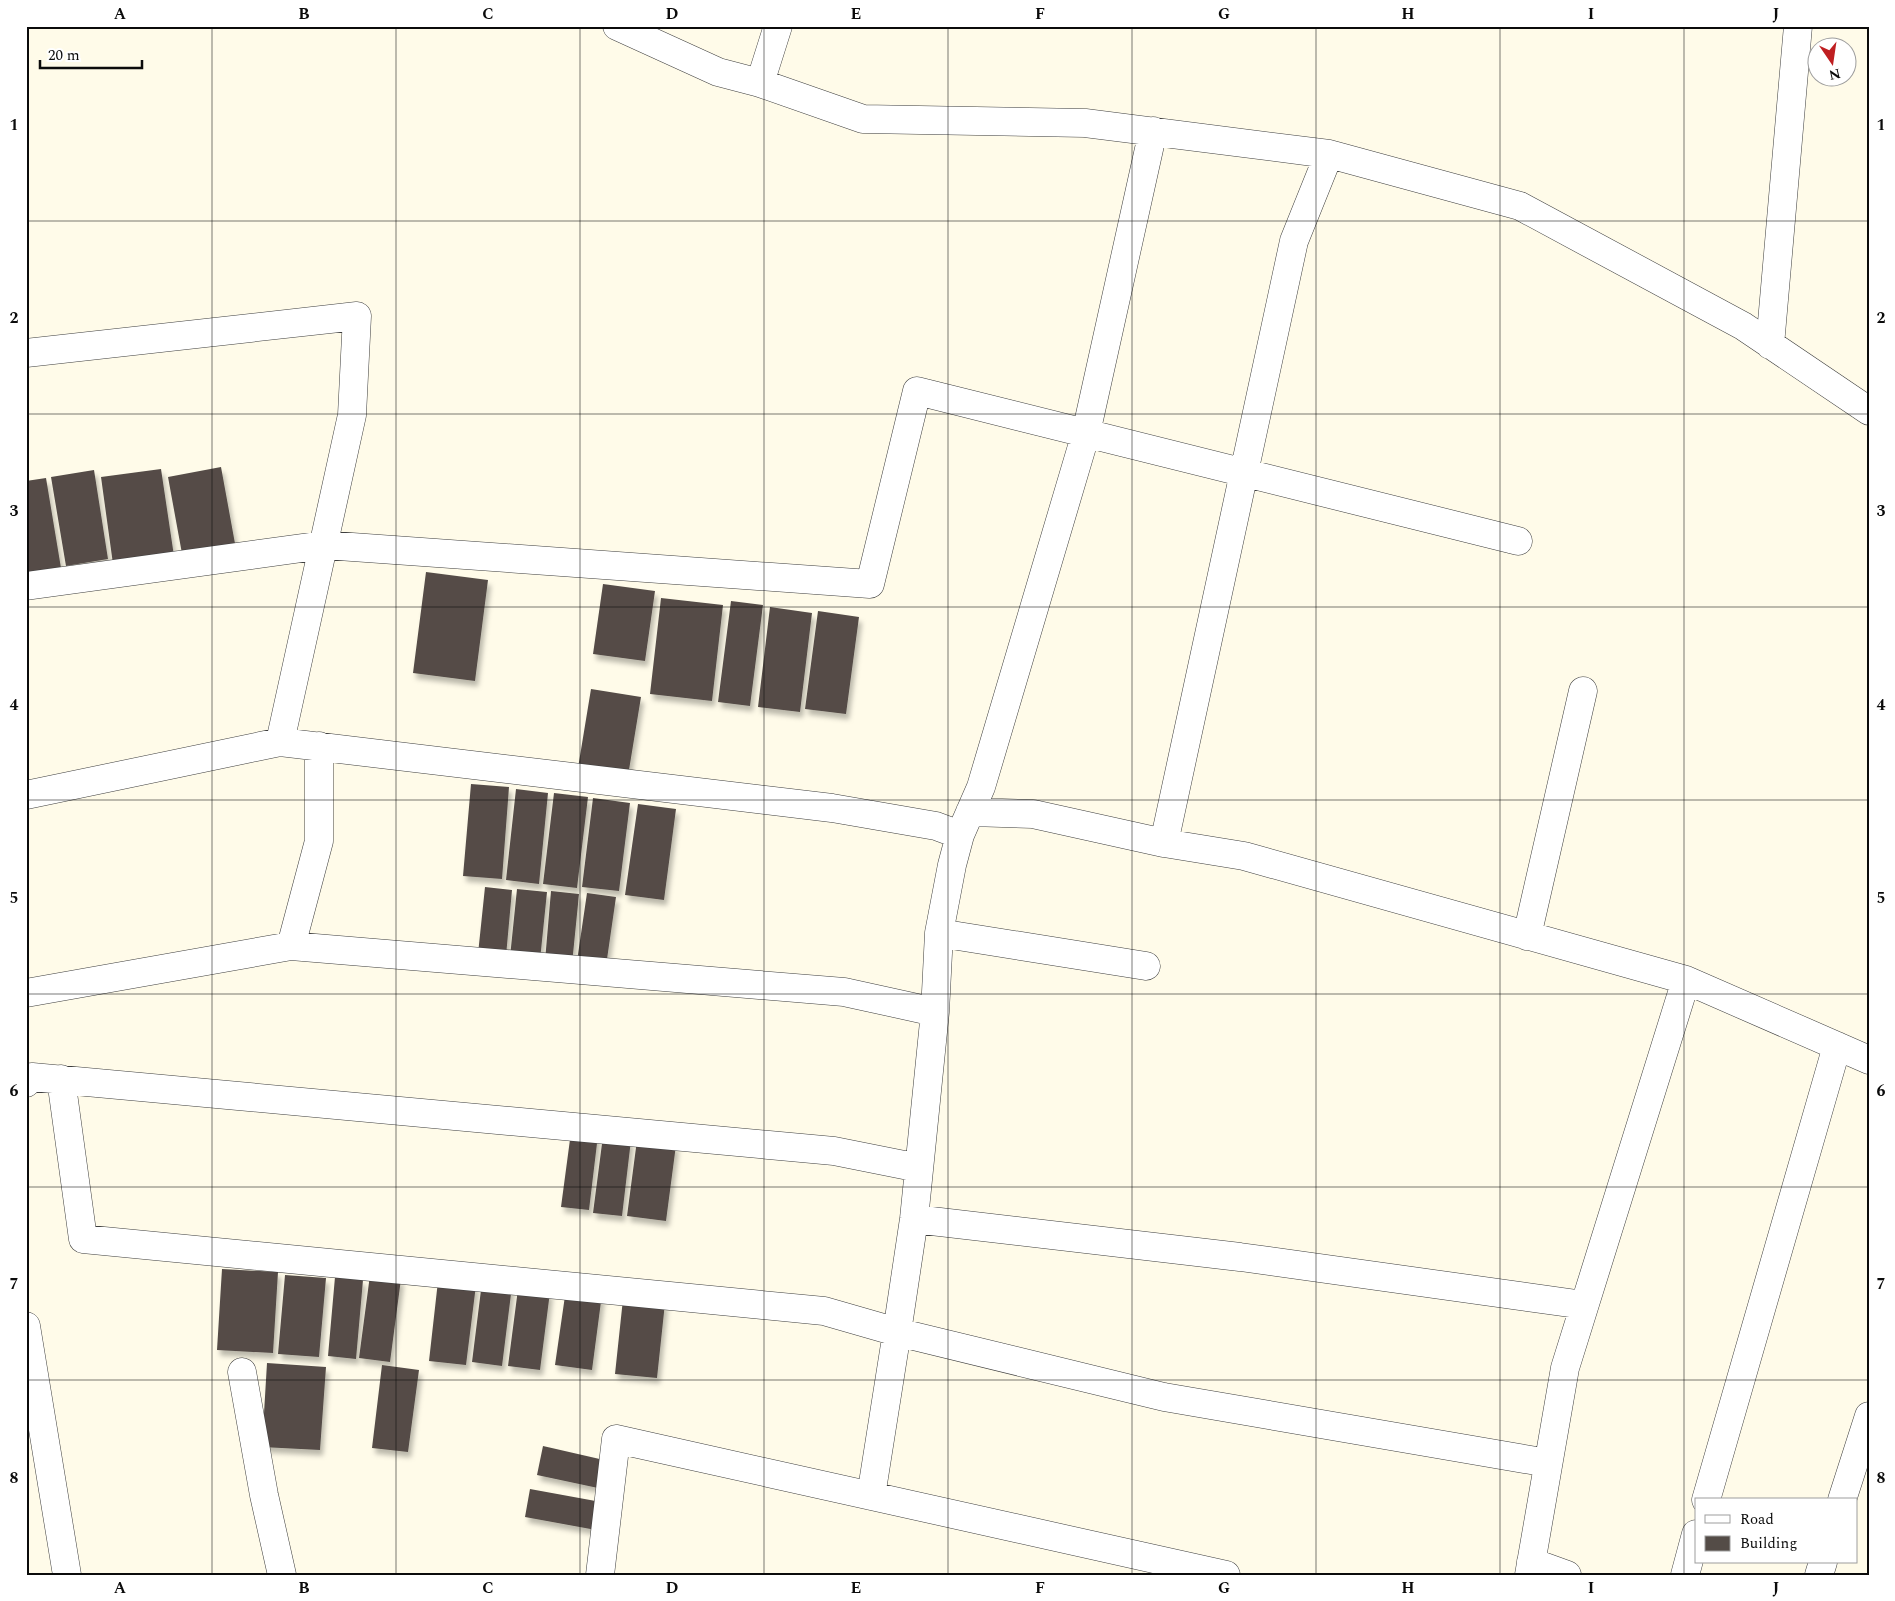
<svg xmlns="http://www.w3.org/2000/svg" width="1895" height="1601" font-family="Spectral,serif">
	<style>
		.building { fill: #544c47; filter: url(#shadow) }
		.lines { fill: none; stroke-linecap: round; stroke-linejoin: round }
		.street-casing { stroke: #3e3e3e; stroke-width: 29 }
		.street { stroke: #fff; stroke-width: 28 }
		.grid { fill: none; stroke: #0b0b0b; stroke-width: 1; stroke-opacity: 0.55 }
		.neatline { fill: none; stroke: #0b0b0b; stroke-width: 2 }
		.grid-label { font-size: 16px; text-anchor: middle; font-weight: bold; fill: #0b0b0b }
	</style>
	<defs>
		<filter id="shadow"><feDropShadow dx="3" dy="5.5" stdDeviation="2.5" flood-color="#0004"/></filter>
	</defs>
	<rect width="100%" height="100%" fill="#fffbe9"/>
	<path class="building" d="M221,467L236,549L183,559L168,477Z
		M161,469L174,556L113,564L101,477Z
		M94,470L108,559L66,566L51,477Z
		M46,478L61,568L26,574V481Z
		M426,572L488,580L475,681L413,673Z
		M603,584L655,591L645,661L593,654Z
		M661,598L723,605L712,701L650,694Z
		M731,601L763,605L750,706L718,702Z
		M770,607L812,613L800,712L758,707Z
		M818,611L859,617L846,714L805,709Z
		M591,689L641,697L628,776L578,768Z
		M471,784L509,787L502,879L463,876Z
		M516,789L548,793L539,884L506,880Z
		M554,793L588,797L577,888L543,884Z
		M593,798L630,803L619,891L582,887Z
		M638,804L676,809L664,900L625,895Z
		M485,887L512,890L506,956L478,954Z
		M517,889L547,892L540,960L510,957Z
		M551,891L579,894L572,964L545,961Z
		M587,893L616,897L606,966L577,961Z
		M571,1132L598,1135L589,1210L561,1207Z
		M603,1136L631,1140L622,1216L593,1213Z
		M637,1140L676,1145L666,1221L627,1216Z
		M222,1269L278,1272L273,1353L217,1350Z
		M285,1275L326,1278L319,1357L278,1354Z
		M370,1275L401,1279L390,1362L359,1358Z
		M335,1277L363,1280L356,1359L328,1356Z
		M438,1281L476,1285L466,1365L429,1361Z
		M482,1282L512,1286L502,1366L472,1362Z
		M518,1289L550,1292L540,1370L508,1366Z
		M566,1289L602,1294L592,1370L555,1365Z
		M623,1299L665,1303L657,1378L615,1374Z
		M267,1363L326,1367L320,1450L262,1447Z
		M382,1365L419,1370L408,1452L372,1448Z
		M543,1446L604,1460L598,1488L537,1475Z
		M530,1489L601,1502L596,1530L525,1517Z"/>
	<g class="lines">
		<g class="street-casing">
			<path id="street" d="M617,26L718,72L760,83L863,119L1085,123L1329,154L1520,206L1743,326L1869,411
				M760,83L778,26
				M1153,131L1086,433L981,787L960,835L952,865L939,933L935,1012L914,1219L897,1332L1164,1397L1548,1463
				M1770,345L1798,26
				M26,353L357,316L352,415L280,742L26,795
				M26,586L324,545L870,584L917,391L1518,541
				M280,742L832,808L936,826L960,835
				M970,812L1033,814L1164,843L1244,856L1686,980L1869,1060
				M1164,843L1294,241L1329,154
				M939,933L1146,966
				M1527,936L1583,691
				M291,946L319,841V746
				M26,993L291,946L844,992L935,1012
				M61,1079L83,1239L824,1311L897,1332L871,1496
				M26,1083L32,1077L834,1151L919,1168
				M914,1219L1240,1257L1584,1305
				M26,1326L67,1575
				M242,1372L264,1495L282,1575
				M1706,1500L1837,1046
				M1842,1500L1869,1416
				M1531,1562L1567,1575
				M600,1575L616,1439L1226,1575
				M1529,1575L1565,1368L1686,980
				M1685,1575L1696,1534
				M1819,1575L1823,1562"/>
		</g>
		<use href="#street" class="street"/>
	</g>
	<path class="grid" d="M212,26V1575M396,26V1575M580,26V1575M764,26V1575M948,26V1575M1132,26V1575M1316,26V1575M1500,26V1575M1684,26V1575M26,221H1869M26,414H1869M26,607H1869M26,800H1869M26,994H1869M26,1187H1869M26,1380H1869"/>
	<rect width="1895" height="1601" fill="none" stroke="#ffffff" stroke-width="55"/>
	<rect x="1695" y="1498" width="162" height="65" fill="#ffffff" stroke="#9d9d9d"/>
	<rect x="1705" y="1515" width="25" height="8" fill="#ffffff" stroke="#9d9d9d"/>
	<text x="1740" y="1524" font-size="15" fill="#0b0b0b">Road</text>
	<rect x="1705" y="1536" width="25" height="15" fill="#544c47" stroke="#9d9d9d"/>
	<text x="1740" y="1548" font-size="15" fill="#0b0b0b">Building</text>
	<g transform="translate(1832 62) rotate(167)"><circle r="24" fill="#ffffff" stroke="#9d9d9d"/>
	<path d="M0-4L9 19L0 12L-9 19Z" fill="#bf1f21"/>
	<text y="-8" font-size="14" font-weight="bold" text-anchor="middle" fill="#0b0b0b">N</text>
	</g>
	<path d="M40 60v8h102v-8" fill="none" stroke="#0b0b0b" stroke-width="2.5"/>
	<text x="48" y="60" font-size="15" fill="#0b0b0b" stroke="#ffffff" stroke-width="4" paint-order="stroke">20 m</text>
	<rect x="28" y="28" width="1840" height="1546" class="neatline"/>
	<g class="grid-label">
		<text x="120" y="19">A</text>
		<text x="304" y="19">B</text>
		<text x="488" y="19">C</text>
		<text x="672" y="19">D</text>
		<text x="856" y="19">E</text>
		<text x="1040" y="19">F</text>
		<text x="1224" y="19">G</text>
		<text x="1408" y="19">H</text>
		<text x="1591" y="19">I</text>
		<text x="1776" y="19">J</text>
		<text x="14" y="130">1</text>
		<text x="1881" y="130">1</text>
		<text x="14" y="323">2</text>
		<text x="1881" y="323">2</text>
		<text x="14" y="516">3</text>
		<text x="1881" y="516">3</text>
		<text x="14" y="710">4</text>
		<text x="1881" y="710">4</text>
		<text x="14" y="903">5</text>
		<text x="1881" y="903">5</text>
		<text x="14" y="1096">6</text>
		<text x="1881" y="1096">6</text>
		<text x="14" y="1289">7</text>
		<text x="1881" y="1289">7</text>
		<text x="14" y="1483">8</text>
		<text x="1881" y="1483">8</text>
		<text x="120" y="1593">A</text>
		<text x="304" y="1593">B</text>
		<text x="488" y="1593">C</text>
		<text x="672" y="1593">D</text>
		<text x="856" y="1593">E</text>
		<text x="1040" y="1593">F</text>
		<text x="1224" y="1593">G</text>
		<text x="1408" y="1593">H</text>
		<text x="1591" y="1593">I</text>
		<text x="1776" y="1593">J</text>
	</g>
</svg>
